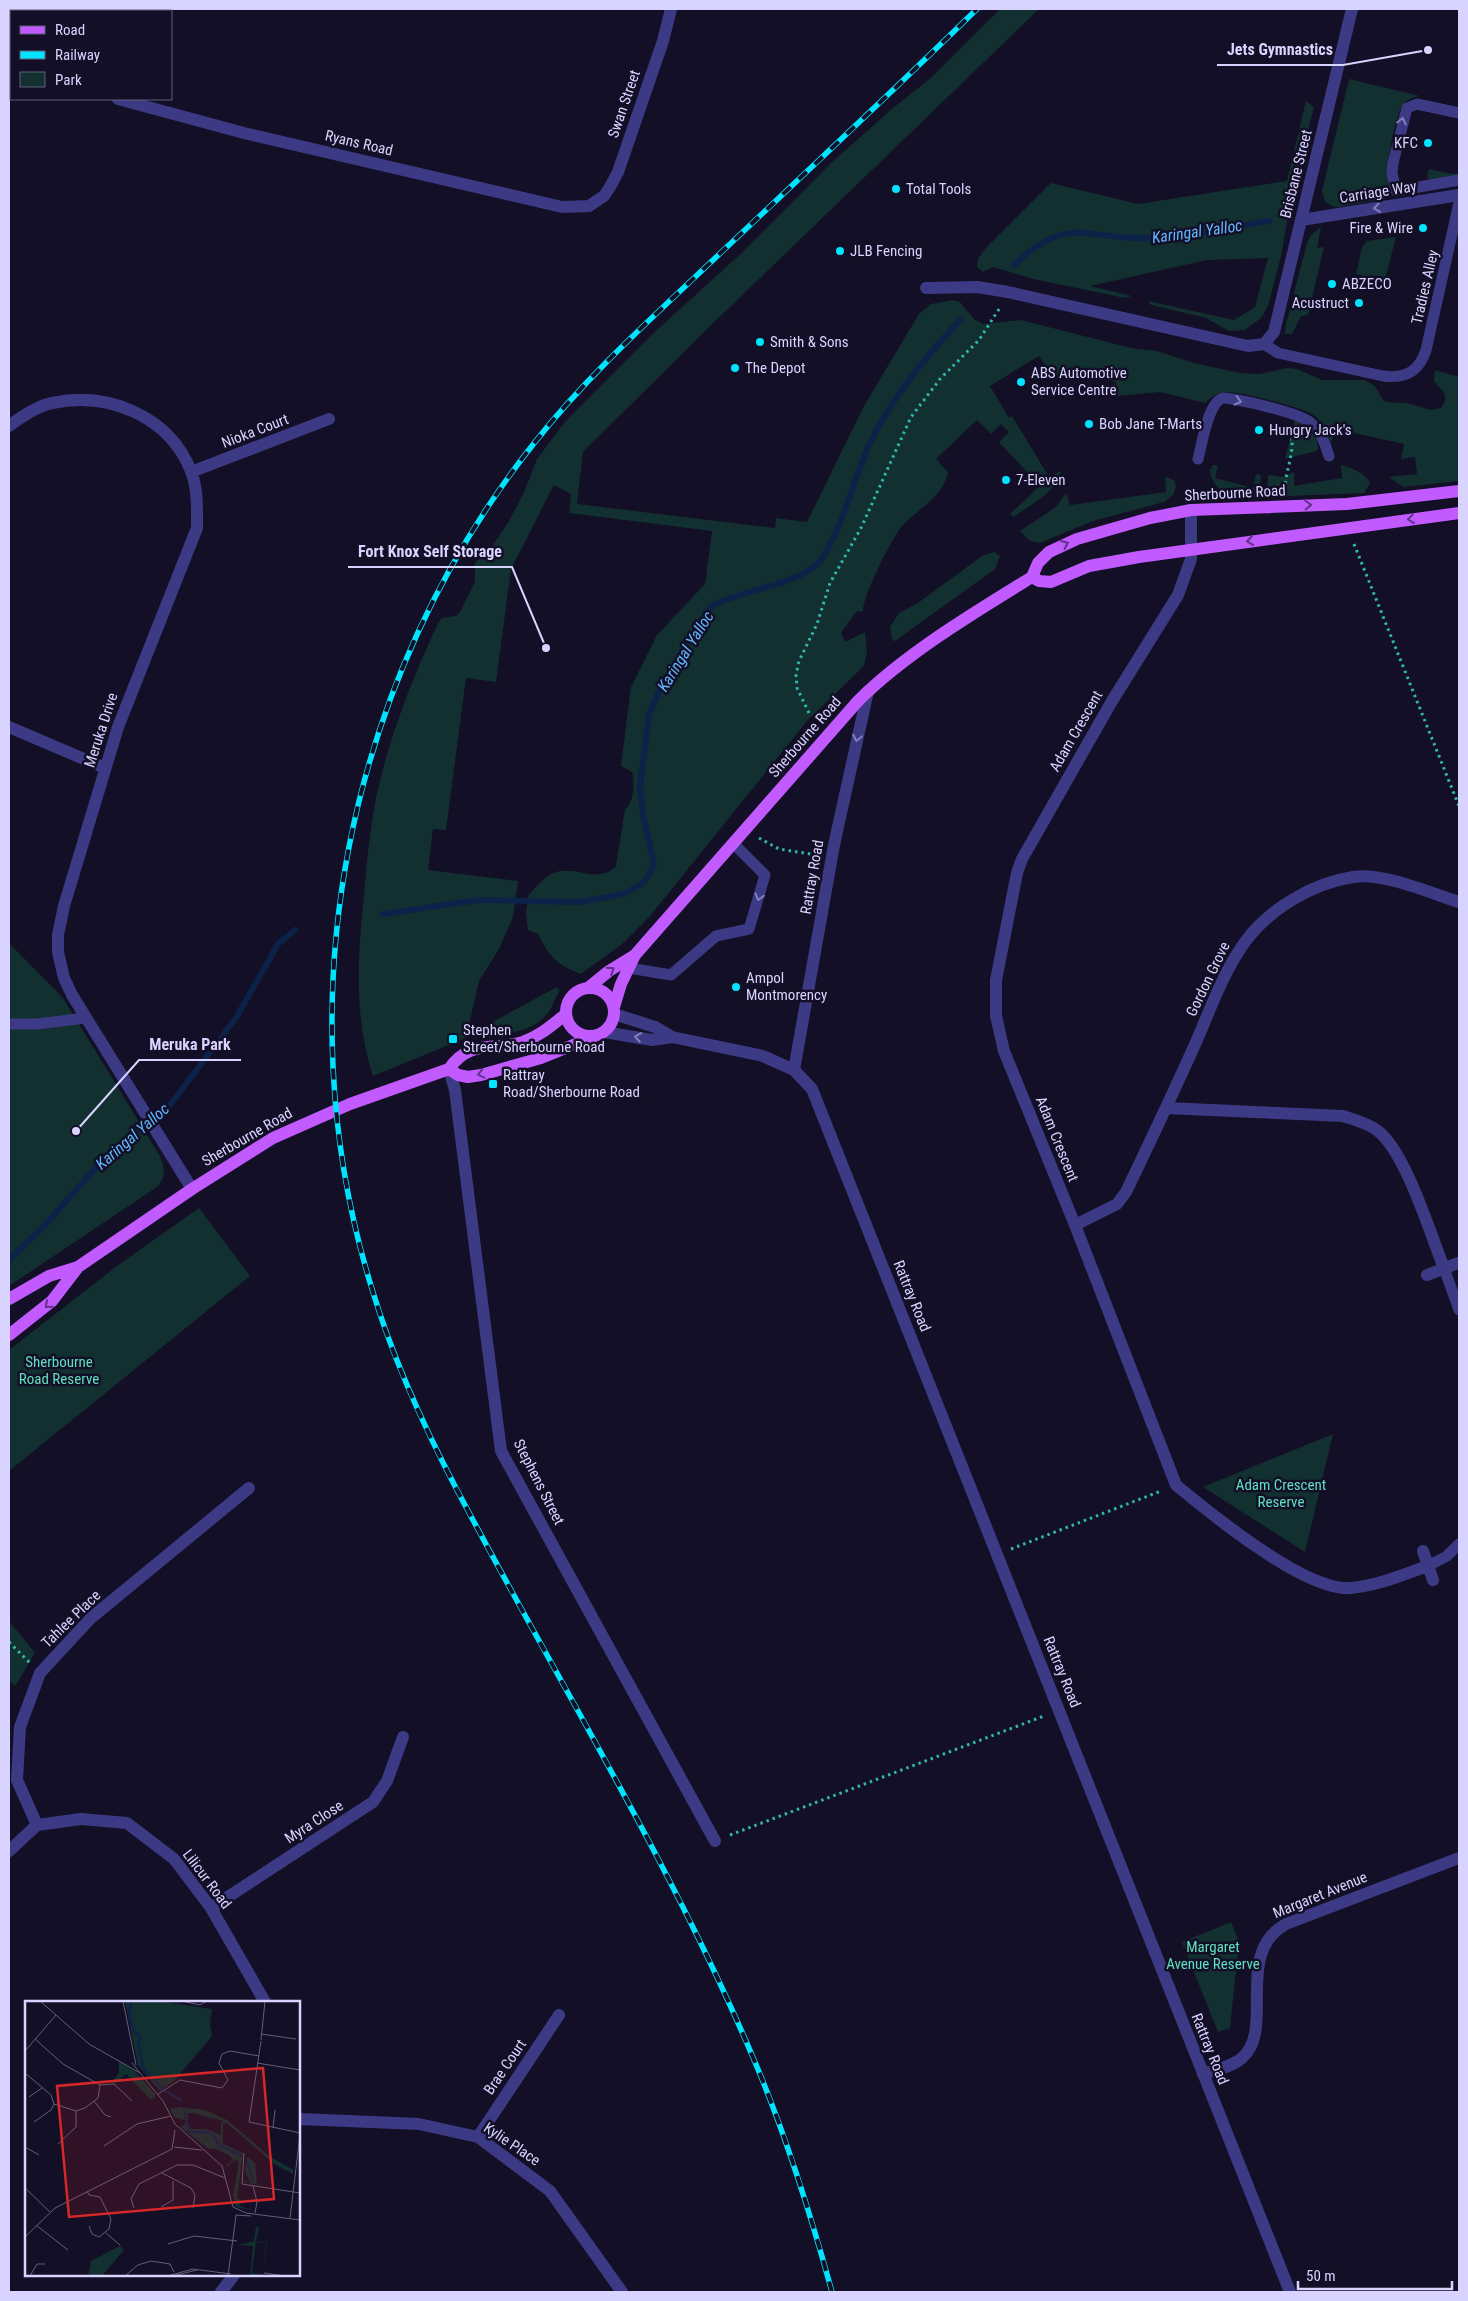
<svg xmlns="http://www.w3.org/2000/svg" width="1468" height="2301" font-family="'Roboto Condensed',sans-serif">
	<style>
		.green { fill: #12302f }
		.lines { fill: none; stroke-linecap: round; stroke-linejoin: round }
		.stream { stroke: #0c2248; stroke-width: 6 }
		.path { stroke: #2fb8b0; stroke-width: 3; stroke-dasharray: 2.5 4; stroke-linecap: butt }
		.service { stroke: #3d3a85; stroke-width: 11 }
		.minor { stroke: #3d3a85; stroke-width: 12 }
		.tertiary { stroke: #3d3a85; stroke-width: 12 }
		.primary { stroke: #c25bff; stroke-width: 12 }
		.rail-casing { stroke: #00e5ff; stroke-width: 5.5 }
		.rail { stroke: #130f26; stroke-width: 4; stroke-dasharray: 11; stroke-linecap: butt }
		.oneway { stroke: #837fbc }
		.oneway2 { stroke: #623188 }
		.poi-dot { fill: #00e5ff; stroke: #130f26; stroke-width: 2 }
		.labels { text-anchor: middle; stroke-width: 5; stroke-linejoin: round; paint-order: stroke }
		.street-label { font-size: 15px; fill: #d9d4ff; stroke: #130f26 }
		.poi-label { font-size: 15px; fill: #d9d4ff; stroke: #130f26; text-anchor: start }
		.park-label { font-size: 15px; fill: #5fe0c0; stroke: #130f26 }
		.water-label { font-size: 16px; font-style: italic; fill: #62b6ff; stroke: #130f26 }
		.inset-river { fill: none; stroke: #0c2248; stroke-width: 2.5 }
		.inset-road { fill: none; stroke: #625e7d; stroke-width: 1 }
		.view { fill: #d62828; fill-opacity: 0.15; stroke: #d62828; stroke-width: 2.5 }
		.inset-edge { fill: none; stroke: #d9d4ff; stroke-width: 2.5 }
		.leader { fill: none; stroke: #d9d4ff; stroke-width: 2 }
		.callout-dot { fill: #d9d4ff; stroke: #130f26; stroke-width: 2 }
		.callout-label { font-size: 16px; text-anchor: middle; font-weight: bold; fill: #d9d4ff; stroke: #130f26; stroke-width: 5; stroke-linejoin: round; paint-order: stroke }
	</style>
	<rect width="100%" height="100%" fill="#130f26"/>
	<path class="green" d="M1000,9H1039L703,333L583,452L577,504L775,528L776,518L807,522L864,406L919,314L931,304L953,300L960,302L974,319L983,324L1021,320L1131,348L1157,351L1194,363L1240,373L1259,374L1287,368L1297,369L1322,380H1364L1375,386L1383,400L1386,402L1407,403L1431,410L1441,408C1451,396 1441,390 1434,381L1435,370L1459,377V481L1403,487L1389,477L1417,474L1415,457L1401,459L1404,444L1336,429L1331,443C1327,434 1323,423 1315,416C1305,408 1239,391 1225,392C1217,393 1211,397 1205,403L1160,392L1118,396L1116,382L1069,371V376H1056L1051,366L1047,368L1039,356L990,386L1009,418L1012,416L1049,477L1061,471C1055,493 1031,505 1013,517L1010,514L1040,486L999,442L1009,432L1001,424L991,434L977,420L936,459L948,472C943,499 914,510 899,530C889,545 863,595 863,611L856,612L841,633L845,642L865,632L867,651L864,666L807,721L650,916L622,944L581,974C556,964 550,958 538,934L528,930L526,912L529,894C537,887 545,875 556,872C577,866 599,884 616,866L625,809C634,803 635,781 632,772L621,766L631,687L657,635L705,584L712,531L569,513L571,494L554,485L511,569L496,682L466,678L446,830L433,829L428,870L518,881L513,917L499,949L479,981L466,1038L373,1076C355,1021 357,964 363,907C366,871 369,834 376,798C389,737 412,679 438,623L442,618L456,616L460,612L475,582V563L493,545L509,521L524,492L537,459L565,422L659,328L745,250L832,162L893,108L932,77Z
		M1349,79L1420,96C1414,97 1407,99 1403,105C1397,112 1386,163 1387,174C1387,185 1394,189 1384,199L1339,207H1334L1325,202L1322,191Z
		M1306,101L1314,107L1291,199L1281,256L1268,306L1261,318L1245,330L1229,331L1206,318L1151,305L1148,301L1234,320L1255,307L1268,258L1207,260L1090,286L1132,296L1125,298L1033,279L993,267L983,272L977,267L978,259L985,249L1051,183L1138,204L1287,181Z
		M1429,169L1452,174L1459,173V175L1429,180L1427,176Z
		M1321,227L1317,248L1324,247L1308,315L1301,316L1292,334H1285L1286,324L1307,243L1311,235Z
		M1396,237L1386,276L1381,280L1356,274L1362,247L1367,241Z
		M1295,420C1307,427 1317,432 1318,448L1316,451L1285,459Z
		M1213,465H1218L1215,478L1253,488L1256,474L1261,475L1260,489H1267L1268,475L1282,477L1294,472V486L1342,478L1341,465C1351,467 1367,474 1370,483L1364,493L1236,498C1224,496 1211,484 1210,470Z
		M1165,476L1175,481L1176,487L1173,495L1164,502L1093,521L1040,543L1030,541L1020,531L1056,507L1066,493L1070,505L1166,492Z
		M994,552L1000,556L995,569L895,641L892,640L890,627L899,613L918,603L982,556Z
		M9,943L63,998L160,1156C165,1168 166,1178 157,1187L9,1286Z
		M557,987L559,992C554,998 553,1007 548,1013C532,1033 508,1033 486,1034L487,1025Z
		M199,1208L250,1276L9,1471V1350L117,1266Z
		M1333,1434L1305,1552L1203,1487Z
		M9,1621L35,1653L15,1686L9,1680Z
		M1231,1922L1239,1941L1230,2028L1218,2032L1182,1942Z"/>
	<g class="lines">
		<path class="stream" d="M1014,265C1069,212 1087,241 1149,238C1189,236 1230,227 1270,221
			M383,914L479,900L579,902L624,894L644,882L654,865L643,814L640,785L649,715L661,686L706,613L713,605C742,590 794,585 816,565C837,546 856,472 870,443C892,397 925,358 960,320
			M9,1260L45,1225L99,1164L170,1105L236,1018L278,944L295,930"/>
		<path class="path" d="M1285,490C1285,472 1293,458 1292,440H1290
			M1354,544L1459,806
			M809,713L797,688L796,675L799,661L817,624L830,583L861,528L911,417L940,379L979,340L1001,306
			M759,838L779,849L817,855
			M1011,1549L1161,1491
			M9,1642L30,1663
			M730,1835L1044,1716"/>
		<path class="service" d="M1459,113L1417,104L1407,108L1393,163L1392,173L1396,191L1459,180
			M1264,344L1278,353L1383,376C1405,379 1419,372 1426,350L1459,203
			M1198,459C1202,444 1208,402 1223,398C1239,399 1300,413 1311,423C1321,431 1325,444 1329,456
			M629,968L671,975L716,936L749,929L765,875L734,844
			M9,1024H37L85,1018
			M1444,1268L1459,1310
			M1428,1566L1447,1556L1459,1544"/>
		<path class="minor" d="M9,68L11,69
			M118,99L244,133L562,207L589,206L604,196L610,187L618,172L663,41L671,9
			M1301,220L1459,195
			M926,288L977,287L1008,292L1248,346L1264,344L1274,332L1352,9
			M9,426C21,417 37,406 52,403C108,391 169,416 191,471C198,489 197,509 197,528L118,727L64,906L58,935V952L64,978L72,995L192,1189
			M191,472L329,419
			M1191,510V559L1178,595L1112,701L1022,859L1017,873L996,980V1016L1004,1051L1075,1225L1176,1485C1211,1514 1306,1592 1351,1588C1377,1586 1404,1574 1428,1566
			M9,727L105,768
			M449,1069L455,1090L501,1451L715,1841
			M794,1070L834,845L868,691
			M1166,1108L1343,1116C1355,1120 1368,1123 1378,1131C1406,1153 1430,1233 1444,1268
			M1075,1225L1117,1204L1126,1192C1150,1142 1174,1091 1197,1040C1211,1007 1224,971 1245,942C1269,909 1313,883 1353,877C1383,872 1430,893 1459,902
			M1427,1275L1458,1263
			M1423,1551L1433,1580
			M37,1825L17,1780L20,1727L40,1673L91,1618L249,1488
			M9,1851L37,1825L81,1819L127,1823L174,1859L211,1908L265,2002
			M211,1908L373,1802L387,1781L403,1737
			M1203,2074C1215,2070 1232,2067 1242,2058C1276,2029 1233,1953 1286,1924L1459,1858
			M299,2119L419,2124L478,2137L550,2191L622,2292
			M478,2137L559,2015
			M221,2292L234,2275"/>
		<path class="tertiary" d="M614,1014L655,1027L672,1037
			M604,1032L652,1040L672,1037L763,1056L794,1070L812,1089L1290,2292"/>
		<path class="primary" d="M1032,577L1039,581L1051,582L1089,566L1139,557L1459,513
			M566 1012a24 24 0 1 1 48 0a24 24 0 1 1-48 0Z
			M588,988L609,971L635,955
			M614,1007L621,984L635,955L858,701C905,654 975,612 1032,577L1038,563L1049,552L1077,539L1150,518L1191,510L1347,504L1459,491
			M449,1069L458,1075L468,1077L481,1075L541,1058L593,1037
			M9,1299L49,1276L78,1267L192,1189L273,1138L350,1104L449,1069C469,1039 494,1051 523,1042C540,1036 552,1025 566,1014
			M9,1335L52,1301L78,1267"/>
		<g class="rail-casing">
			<path id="rail" d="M832,2292C810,2212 785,2132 752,2055C669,1860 556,1678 457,1490C423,1425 393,1359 372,1289C282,1000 347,678 535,442C587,376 651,319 712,261C801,177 890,94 977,9"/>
		</g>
		<use href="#rail" class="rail"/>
	</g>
	<defs><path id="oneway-chevron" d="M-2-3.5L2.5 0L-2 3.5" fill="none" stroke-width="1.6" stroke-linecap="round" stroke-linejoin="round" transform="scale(1.25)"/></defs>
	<g class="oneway">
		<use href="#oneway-chevron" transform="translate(1402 121) rotate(-77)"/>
		<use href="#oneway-chevron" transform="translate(1377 208) rotate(171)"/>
		<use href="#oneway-chevron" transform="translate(1238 401) rotate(14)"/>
		<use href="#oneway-chevron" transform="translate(857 738) rotate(101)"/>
		<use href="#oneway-chevron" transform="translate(759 897) rotate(106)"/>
		<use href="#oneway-chevron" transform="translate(638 1037) rotate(-171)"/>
	</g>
	<g class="oneway2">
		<use href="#oneway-chevron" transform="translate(1308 505) rotate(-2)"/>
		<use href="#oneway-chevron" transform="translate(1411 519) rotate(173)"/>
		<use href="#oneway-chevron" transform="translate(1250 541) rotate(172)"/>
		<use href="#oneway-chevron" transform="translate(1065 544) rotate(-24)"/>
		<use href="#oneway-chevron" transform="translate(611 970) rotate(-34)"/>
		<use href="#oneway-chevron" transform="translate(481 1074) rotate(167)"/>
		<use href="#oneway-chevron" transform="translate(48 1305) rotate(139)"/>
	</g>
	<g class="poi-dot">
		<circle cx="1428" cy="143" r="5"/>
		<circle cx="896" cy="189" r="5"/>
		<circle cx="1423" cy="228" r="5"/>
		<circle cx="840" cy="251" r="5"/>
		<circle cx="1332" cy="284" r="5"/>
		<circle cx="1359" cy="303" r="5"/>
		<circle cx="760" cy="342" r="5"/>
		<circle cx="735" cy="368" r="5"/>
		<circle cx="1021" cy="382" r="5"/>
		<circle cx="1089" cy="424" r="5"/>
		<circle cx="1259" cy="430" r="5"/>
		<circle cx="1006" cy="480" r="5"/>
		<circle cx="736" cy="987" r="5"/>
		<rect x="448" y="1034" width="10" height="10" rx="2.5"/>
		<rect x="488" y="1079" width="10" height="10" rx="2.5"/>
	</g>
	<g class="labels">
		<g class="street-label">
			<text transform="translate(624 104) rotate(-71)" y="5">Swan Street</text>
			<text transform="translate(359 143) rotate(13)" y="5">Ryans Road</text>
			<text transform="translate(1296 174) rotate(-76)" y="5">Brisbane Street</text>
			<text transform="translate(1378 192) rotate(-9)" y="5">Carriage Way</text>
			<text transform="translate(1425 287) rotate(-77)" y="5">Tradies Alley</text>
			<text transform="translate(255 431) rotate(-21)" y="5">Nioka Court</text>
			<text transform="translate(1235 493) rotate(-3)" y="5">Sherbourne Road</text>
			<text transform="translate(101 730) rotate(-72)" y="5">Meruka Drive</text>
			<text transform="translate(1076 731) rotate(-60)" y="5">Adam Crescent</text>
			<text transform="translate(805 737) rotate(-49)" y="5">Sherbourne Road</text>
			<text transform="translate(812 877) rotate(-80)" y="5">Rattray Road</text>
			<text transform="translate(1208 979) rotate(-64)" y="5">Gordon Grove</text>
			<text transform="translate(247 1137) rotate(-30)" y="5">Sherbourne Road</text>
			<text transform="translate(1057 1139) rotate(68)" y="5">Adam Crescent</text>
			<text transform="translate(912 1296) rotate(68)" y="5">Rattray Road</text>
			<text transform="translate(539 1482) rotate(63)" y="5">Stephens Street</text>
			<text transform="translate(71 1619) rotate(-44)" y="5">Tahlee Place</text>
			<text transform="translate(1062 1672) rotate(68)" y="5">Rattray Road</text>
			<text transform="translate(314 1822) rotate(-33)" y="5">Myra Close</text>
			<text transform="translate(207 1879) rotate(53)" y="5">Lilicur Road</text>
			<text transform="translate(1320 1895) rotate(-22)" y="5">Margaret Avenue</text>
			<text transform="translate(1210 2049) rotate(68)" y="5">Rattray Road</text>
			<text transform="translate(505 2067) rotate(-56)" y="5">Brae Court</text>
			<text transform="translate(512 2144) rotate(34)" y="5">Kylie Place</text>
		</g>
		<g class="poi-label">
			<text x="1418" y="148" text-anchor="end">KFC</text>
			<text x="906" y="194">Total Tools</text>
			<text x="1413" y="233" text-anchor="end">Fire &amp; Wire</text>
			<text x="850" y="256">JLB Fencing</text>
			<text x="1342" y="289">ABZECO</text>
			<text x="1349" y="308" text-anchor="end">Acustruct</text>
			<text x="770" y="347">Smith &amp; Sons</text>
			<text x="745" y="373">The Depot</text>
			<text x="1031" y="378">ABS Automotive<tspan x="1031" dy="17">Service Centre</tspan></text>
			<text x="1099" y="429">Bob Jane T-Marts</text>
			<text x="1269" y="435">Hungry Jack's</text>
			<text x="1016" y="485">7-Eleven</text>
			<text x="746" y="983">Ampol<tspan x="746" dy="17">Montmorency</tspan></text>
			<text x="463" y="1035">Stephen<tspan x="463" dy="17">Street/Sherbourne Road</tspan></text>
			<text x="503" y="1080">Rattray<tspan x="503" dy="17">Road/Sherbourne Road</tspan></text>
		</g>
		<g class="park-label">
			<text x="59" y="1367">Sherbourne<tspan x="59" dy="17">Road Reserve</tspan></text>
			<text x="1281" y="1490">Adam Crescent<tspan x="1281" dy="17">Reserve</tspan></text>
			<text x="1213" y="1952">Margaret<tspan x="1213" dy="17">Avenue Reserve</tspan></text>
		</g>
		<g class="water-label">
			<text transform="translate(1197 231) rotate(-8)" y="6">Karingal Yalloc</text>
			<text transform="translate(685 651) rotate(-58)" y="6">Karingal Yalloc</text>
			<text transform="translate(132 1136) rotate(-41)" y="6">Karingal Yalloc</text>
		</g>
	</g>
	<g transform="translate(25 2001)">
		<rect width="275" height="275" fill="#130f26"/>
		<path d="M100,0H133L187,8L185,23L187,35L149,80L135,90L113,64ZM94,60L111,71L131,94L126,99L101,73L90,83L87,81L94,72ZM154,106L180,109L202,119L244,155L269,169L268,173L249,163L202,122H198V143L218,152L212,198H216L215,205L230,210L211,206L208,195L214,162L211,158L203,165L200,161L203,163L208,159L204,154L188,147L185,149L155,126L162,121L165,128H181L196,134V121L199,120L167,112H163V120L149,116L145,108ZM222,156L230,162L232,183L239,185L219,181L220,172L219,179L225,182L220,169ZM231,225L234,227L231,240L242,242L238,270L241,242L231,241L227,272L245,275H225L228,245L212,244L229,240ZM95,245L99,249L77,275H63L66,260Z" fill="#12302f"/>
		<path class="inset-river" d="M106,0L104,15L109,30L115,36L113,45L119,68L140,90L157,100M159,108L164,131H182L189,135L194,144L217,155M222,159L228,182"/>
		<path class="inset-road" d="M15,0L64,43L115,72M98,0L111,64M157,0L175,4L182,0M236,33L271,38M10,38L38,63L75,84L73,97L60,107L51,110L29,103M236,39L240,0M236,40L224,121L275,132M0,50L31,14M107,62L138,100L150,123L197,165L208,206L221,212L275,219M232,62L275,69M0,72L26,94L29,103L26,109L9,121M75,84L89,83L107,100M133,93L155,79L197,87L203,79L194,62L197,53L205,50L234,55M4,96L17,87M69,100L80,114L86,116M248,127L250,109M33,143L51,126V110M79,145L112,123L146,115M0,146L14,154M149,146L177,149M219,152L217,183L275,192M137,172L166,187L170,194L168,207M228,185L232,201L230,212M0,187L25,211M62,190L64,194L75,196L86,218L84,228L74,236L67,233L64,225M136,206L148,199V180M109,207L106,198L114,183L152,164H168L200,177M210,214L226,215M265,217L275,134M11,224L43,249M81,232L95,244M0,236L30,207L147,148L150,129M143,243L169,235L212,240M239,272L260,275M5,275L12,263H20M100,275L113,264L126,260L145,263L149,271M142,275L168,268L206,273M147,275L172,269M203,275L211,215"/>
		<path class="view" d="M238,67L249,198L44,216L32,85Z"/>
		<rect width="275" height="275" class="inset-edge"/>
	</g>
	<path class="leader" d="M1428 50L1343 65H1217M546 648L512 567H348M76 1131L139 1060H241"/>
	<g class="callout-dot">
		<circle cx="1428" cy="50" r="5"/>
		<circle cx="546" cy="648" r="5"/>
		<circle cx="76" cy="1131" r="5"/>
	</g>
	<g class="callout-label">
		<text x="1280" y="55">Jets Gymnastics</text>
		<text x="430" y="557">Fort Knox Self Storage</text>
		<text x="190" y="1050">Meruka Park</text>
	</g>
	<rect width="1468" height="2301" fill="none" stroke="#d9d4ff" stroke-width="20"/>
	<rect x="10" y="10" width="162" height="90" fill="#130f26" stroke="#625e7d"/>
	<rect x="20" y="26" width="25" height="8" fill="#c25bff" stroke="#625e7d"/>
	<text x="55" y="35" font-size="15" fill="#d9d4ff">Road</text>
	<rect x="20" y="51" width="25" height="8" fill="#00e5ff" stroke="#625e7d"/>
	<text x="55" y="60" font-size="15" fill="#d9d4ff">Railway</text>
	<rect x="20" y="72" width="25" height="15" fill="#12302f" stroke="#625e7d"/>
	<text x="55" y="85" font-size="15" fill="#d9d4ff">Park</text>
	<path d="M1298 2281v8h154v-8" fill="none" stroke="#d9d4ff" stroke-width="2.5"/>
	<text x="1306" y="2281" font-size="15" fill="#d9d4ff" stroke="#130f26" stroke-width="4" paint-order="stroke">50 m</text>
</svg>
